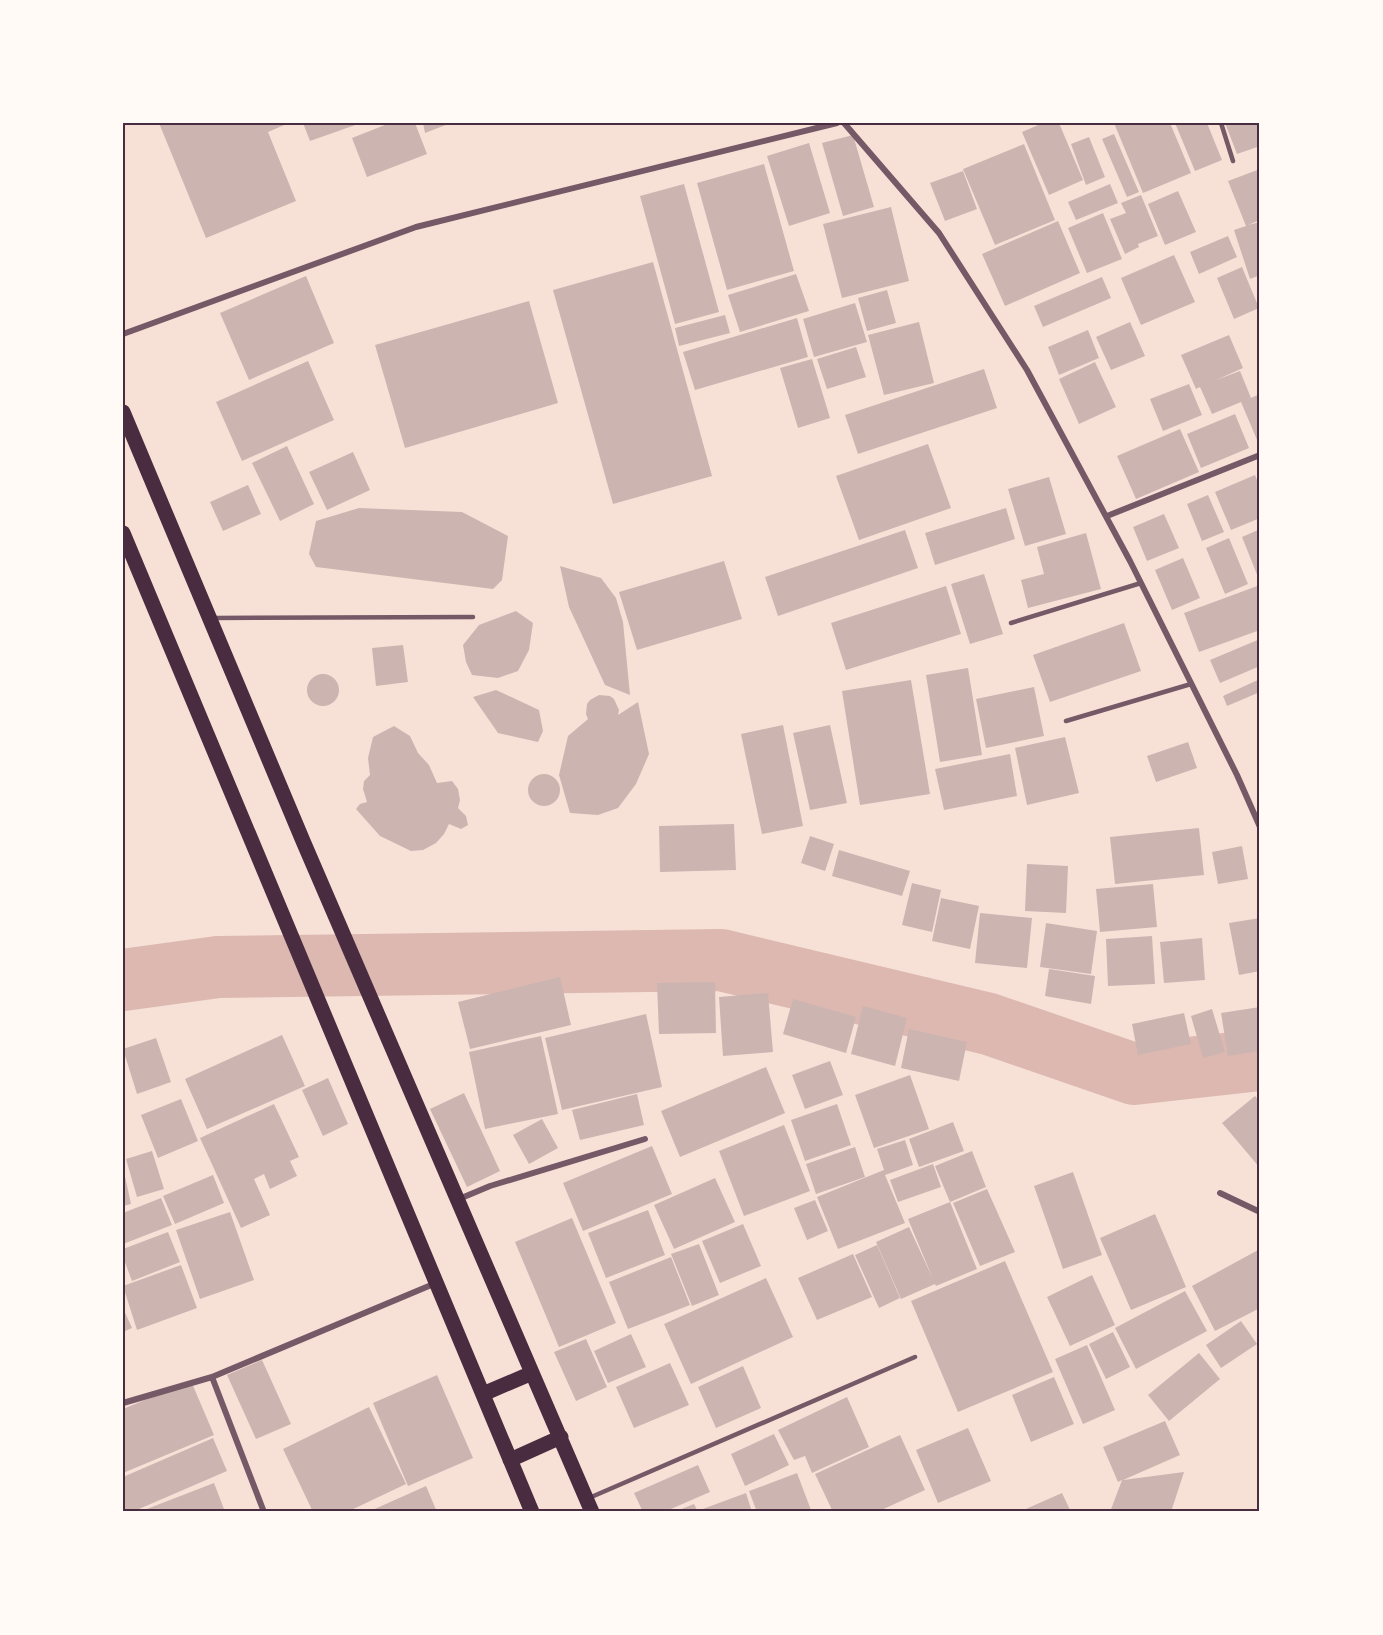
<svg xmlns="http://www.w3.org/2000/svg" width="1383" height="1635" font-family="'Source Sans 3',sans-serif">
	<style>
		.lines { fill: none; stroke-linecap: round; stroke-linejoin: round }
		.river { stroke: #dcb8b0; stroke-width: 62 }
		.building { fill: #ccb4b1 }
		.service { stroke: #755966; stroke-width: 4.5 }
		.minor { stroke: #755966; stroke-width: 6 }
		.primary { stroke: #4a2c40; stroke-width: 15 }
		.neatline { fill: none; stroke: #4a2c40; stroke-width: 2 }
	</style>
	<rect width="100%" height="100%" fill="#f7e1d7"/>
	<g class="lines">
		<path class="river" d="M123,980L218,967L721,960L989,1024L1134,1074L1260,1060"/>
	</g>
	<path class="building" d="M159,123H289L268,132L296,201L206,238Z
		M303,123H361L310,141Z
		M390,123H415L427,154L367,177L352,138Z
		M423,123H451L425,133Z
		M1043,123H1059L1083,180L1049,195L1022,132Z
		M1114,123H1170L1191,173L1143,193Z
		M1175,123H1207L1222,160L1195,171Z
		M1225,123H1260V146L1237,154Z
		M1114,134L1139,192L1127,197L1102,139Z
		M853,135L874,207L843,216L822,143Z
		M1089,137L1105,177L1086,185L1071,144Z
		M809,143L830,213L789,226L767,156Z
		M1024,144L1055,220L995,245L963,169Z
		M764,164L794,271L727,290L697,183Z
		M1260,169V220L1248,225L1260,222V275L1250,279L1234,230L1246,226L1228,181Z
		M963,171L977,209L945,221L930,183Z
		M684,184L719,312L675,324L640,196Z
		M1110,184L1118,203L1076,220L1068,202Z
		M1178,191L1196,232L1165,245L1148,204Z
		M1141,195L1158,236L1138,244L1139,247L1125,254L1110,219L1126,213L1121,203Z
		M891,207L909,281L842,298L823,224Z
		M1103,213L1122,259L1087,273L1068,228Z
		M1058,221L1080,273L1005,306L982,254Z
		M1228,236L1237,257L1199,274L1190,252Z
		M1174,255L1195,302L1141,325L1121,278Z
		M653,262L712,476L613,504L553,290Z
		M1242,267L1259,308L1234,319L1217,278Z
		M796,274L809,311L740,332L728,295Z
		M306,276L334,343L249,380L220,313Z
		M1102,277L1111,298L1043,327L1034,306Z
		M887,290L896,323L867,331L858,298Z
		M529,301L558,403L405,448L375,345Z
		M855,303L867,342L814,357L803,319Z
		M725,315L730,333L679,346L675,328Z
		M797,318L808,357L695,390L683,352Z
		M919,322L934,383L884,395L868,335Z
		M1130,322L1145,356L1111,370L1096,337Z
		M1088,330L1099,358L1059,375L1048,347Z
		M1229,335L1243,368L1216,380L1240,371L1251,398L1260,394V447L1241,402L1212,414L1200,387L1196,389L1181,355Z
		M856,347L866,377L827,389L817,359Z
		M812,359L830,418L798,428L780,368Z
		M308,361L334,420L242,461L216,402Z
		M1095,362L1116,407L1079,424L1059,379Z
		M984,369L997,408L858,454L845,415Z
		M1189,384L1202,415L1163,431L1150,399Z
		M1235,414L1249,448L1201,468L1187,434Z
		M1180,429L1199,472L1136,499L1117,456Z
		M928,444L951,508L859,540L836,476Z
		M287,446L314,504L280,521L252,463Z
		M353,452L370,490L327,510L309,472Z
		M1255,475L1260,488V518L1231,530L1215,492Z
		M1049,477L1066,534L1025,546L1008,489Z
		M248,485L261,514L223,531L210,502Z
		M1208,495L1224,532L1202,541L1187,504Z
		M359,508L462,512L508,536L502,580L493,589L316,567L309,554L316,521Z
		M1006,508L1015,539L935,565L925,533Z
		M1164,514L1179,548L1147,561L1133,527Z
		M905,530L918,568L778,616L765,577Z
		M1258,530L1260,535V582L1242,537Z
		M1086,533L1101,589L1028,608L1021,580L1044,574L1037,547Z
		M1229,538L1248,584L1225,594L1206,548Z
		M1183,558L1200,598L1172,610L1155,570Z
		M724,561L742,619L637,650L619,592Z
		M560,566L601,578L616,598L623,622L630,695L605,685L569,607Z
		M984,574L1003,634L970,644L951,584Z
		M1260,585V630L1199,652L1184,613Z
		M946,586L961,634L846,670L831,623Z
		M516,611L533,623L529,650L518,671L498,678L472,675L466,662L463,645L479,625Z
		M1124,623L1141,671L1050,702L1033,655Z
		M1260,639V666L1220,683L1210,660Z
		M403,645L408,682L376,686L372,648Z
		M968,668L982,755L940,762L926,675Z
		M307 690a16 16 0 1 1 32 0a16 16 0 1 1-32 0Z
		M1260,679V692L1227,706L1223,696Z
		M911,680L930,794L860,805L842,691Z
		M1034,687L1044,736L986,748L976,699Z
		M496,690L539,710L543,731L538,742L498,733L473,697Z
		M599,695L610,696L614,699L619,710L618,715L638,702L649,754L636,784L618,808L598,815L570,813L559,775L568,736L588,719L586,714L587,704L590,700Z
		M783,725L803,826L762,834L741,734Z
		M830,725L847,803L810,810L793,733Z
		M394,726L410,736L418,753L429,765L437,783L452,781L458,789L460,800L458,808L466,816L468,825L461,829L449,824L444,834L436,843L423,850L411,851L380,836L356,809L360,804L367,802L363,789L364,781L370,775L368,758L373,737Z
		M1065,737L1079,793L1027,805L1015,748Z
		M1188,742L1197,768L1156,782L1147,756Z
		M1010,754L1017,796L944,810L935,769Z
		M528 790a16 16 0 1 1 32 0a16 16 0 1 1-32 0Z
		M734,824L736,870L660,872L659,826Z
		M1199,828L1204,875L1115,884L1110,837Z
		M810,836L834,844L825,871L801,863Z
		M1242,846L1248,879L1218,884L1212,852Z
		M839,850L910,871L902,896L832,876Z
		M1027,864L1068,866L1066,913L1025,911Z
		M912,883L941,890L932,932L902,925Z
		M1153,884L1157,927L1100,932L1096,889Z
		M941,898L979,906L970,949L932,941Z
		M980,913L1032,918L1027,968L975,963Z
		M1260,918V971L1239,975L1229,923Z
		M1046,923L1097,931L1091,974L1040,967Z
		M1152,936L1155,984L1108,986L1106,939Z
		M1202,938L1205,980L1164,983L1160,942Z
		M1049,969L1095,976L1091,1004L1045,996Z
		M560,977L571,1025L470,1049L458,1002Z
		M715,982L716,1033L659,1034L657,983Z
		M768,993L773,1052L723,1056L719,997Z
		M793,999L856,1017L846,1053L783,1034Z
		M863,1006L907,1018L895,1066L851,1054Z
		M1260,1007V1051L1228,1056L1221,1013Z
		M1212,1009L1225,1052L1203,1058L1191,1016Z
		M1184,1013L1191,1044L1138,1055L1132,1024Z
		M646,1014L662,1087L562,1110L545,1038Z
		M909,1029L967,1042L959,1081L901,1068Z
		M282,1035L305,1086L207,1129L185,1079Z
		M541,1036L558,1114L485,1129L469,1052Z
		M156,1038L171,1082L137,1094L123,1049Z
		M830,1061L843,1095L805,1109L792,1075Z
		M766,1067L785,1113L680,1157L661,1111Z
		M910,1075L929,1129L874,1148L855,1095Z
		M328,1078L348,1124L323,1136L302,1090Z
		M464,1093L500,1171L467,1187L430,1109Z
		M637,1094L644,1125L580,1140L572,1110Z
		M1255,1096L1260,1102V1168L1222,1123Z
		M181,1099L198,1141L158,1158L141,1115Z
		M274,1104L299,1157L290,1161L297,1176L270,1189L264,1174L254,1179L270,1215L241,1228L200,1138Z
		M837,1104L851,1145L805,1161L791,1120Z
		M542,1119L558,1148L529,1164L513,1135Z
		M953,1122L964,1151L919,1167L909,1139Z
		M784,1125L810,1191L744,1216L719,1151Z
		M905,1140L913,1165L885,1175L905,1223L838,1249L817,1197L884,1170L877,1149Z
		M652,1146L672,1194L583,1231L563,1183Z
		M855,1147L865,1177L816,1194L806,1164Z
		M152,1151L164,1189L137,1197L126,1159Z
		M972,1151L986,1187L950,1202L935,1166Z
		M933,1164L941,1187L898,1202L890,1180Z
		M123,1167L131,1204L123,1206Z
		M1073,1172L1102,1255L1063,1269L1034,1186Z
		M213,1175L224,1203L175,1224L163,1196Z
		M715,1178L735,1222L674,1249L654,1205Z
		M987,1189L1015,1252L980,1266L953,1203Z
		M161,1198L172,1225L123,1244V1213Z
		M815,1200L828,1231L807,1240L794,1208Z
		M950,1202L977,1269L936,1286L935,1284L901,1299L876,1242L909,1227L933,1279L908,1219Z
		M648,1210L665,1255L606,1278L588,1233Z
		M230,1212L254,1280L200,1299L176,1230Z
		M1155,1214L1186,1287L1131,1310L1100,1238Z
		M572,1218L616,1323L559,1347L515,1242Z
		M743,1224L761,1266L720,1283L702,1241Z
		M168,1232L180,1262L132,1281L123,1257V1249Z
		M699,1244L719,1295L692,1306L671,1254Z
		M877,1245L900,1298L879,1308L855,1255Z
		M1260,1249V1308L1215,1331L1192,1286Z
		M853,1254L872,1297L817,1320L798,1278Z
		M671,1257L690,1305L628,1329L609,1282Z
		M1005,1261L1053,1372L958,1412L911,1301Z
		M181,1265L197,1308L137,1330L123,1286Z
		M1092,1275L1115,1325L1070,1346L1047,1297Z
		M766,1278L793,1337L691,1384L664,1324Z
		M1185,1291L1207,1331L1136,1369L1115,1328Z
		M123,1308L132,1328L123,1332Z
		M1241,1321L1257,1344L1221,1368L1206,1345Z
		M1113,1332L1130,1367L1106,1379L1089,1344Z
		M631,1334L646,1367L608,1383L594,1351Z
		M586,1339L607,1387L576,1401L554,1352Z
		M1087,1345L1115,1410L1083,1424L1055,1359Z
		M1199,1353L1220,1379L1169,1421L1148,1395Z
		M262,1360L291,1424L256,1439L227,1375Z
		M670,1363L689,1405L634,1428L616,1387Z
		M743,1366L761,1408L716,1428L698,1387Z
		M437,1375L473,1458L408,1486L373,1403Z
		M1054,1377L1074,1424L1031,1442L1012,1395Z
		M191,1381L214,1435L123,1473V1409Z
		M847,1397L869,1447L812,1473L805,1456L794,1460L778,1430Z
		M369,1407L406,1484L347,1512H313L283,1449Z
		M1165,1421L1180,1455L1123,1480L1184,1472L1171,1512H1110L1122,1480L1118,1482L1103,1447Z
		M968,1428L991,1481L938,1503L916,1450Z
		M774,1434L789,1465L745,1486L731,1454Z
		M900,1435L925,1490L877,1512H833L815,1474Z
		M213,1438L227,1471L132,1512H123V1477Z
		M698,1465L710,1492L664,1512H643L634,1493Z
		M797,1473L811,1510L806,1512H757L749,1491Z
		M214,1483L224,1509L215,1512H139Z
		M426,1486L437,1512H368Z
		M746,1493L752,1512H700V1510Z
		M1062,1493L1071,1512H1019Z
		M694,1504L698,1512H674Z"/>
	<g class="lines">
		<path class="service" d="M1221,123L1233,161
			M214,618L473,617
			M1011,623L1141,583
			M1066,721L1191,684
			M589,1498L915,1357"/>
		<path class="minor" d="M844,123L939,233L1027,370L1130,561L1237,775L1260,827
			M123,334L416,227L837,123
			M1107,516L1260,455
			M1220,1193L1260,1212
			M459,1199L490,1186L645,1139
			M212,1377L264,1512
			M123,1403L212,1377L436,1283"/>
		<path class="primary" d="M123,412L303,841L592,1512
			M123,533L532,1512
			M483,1394L532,1373
			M510,1460L561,1437"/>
	</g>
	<rect width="1383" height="1635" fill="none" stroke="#fffaf5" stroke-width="249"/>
	<rect x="124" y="124" width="1134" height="1386" class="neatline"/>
</svg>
